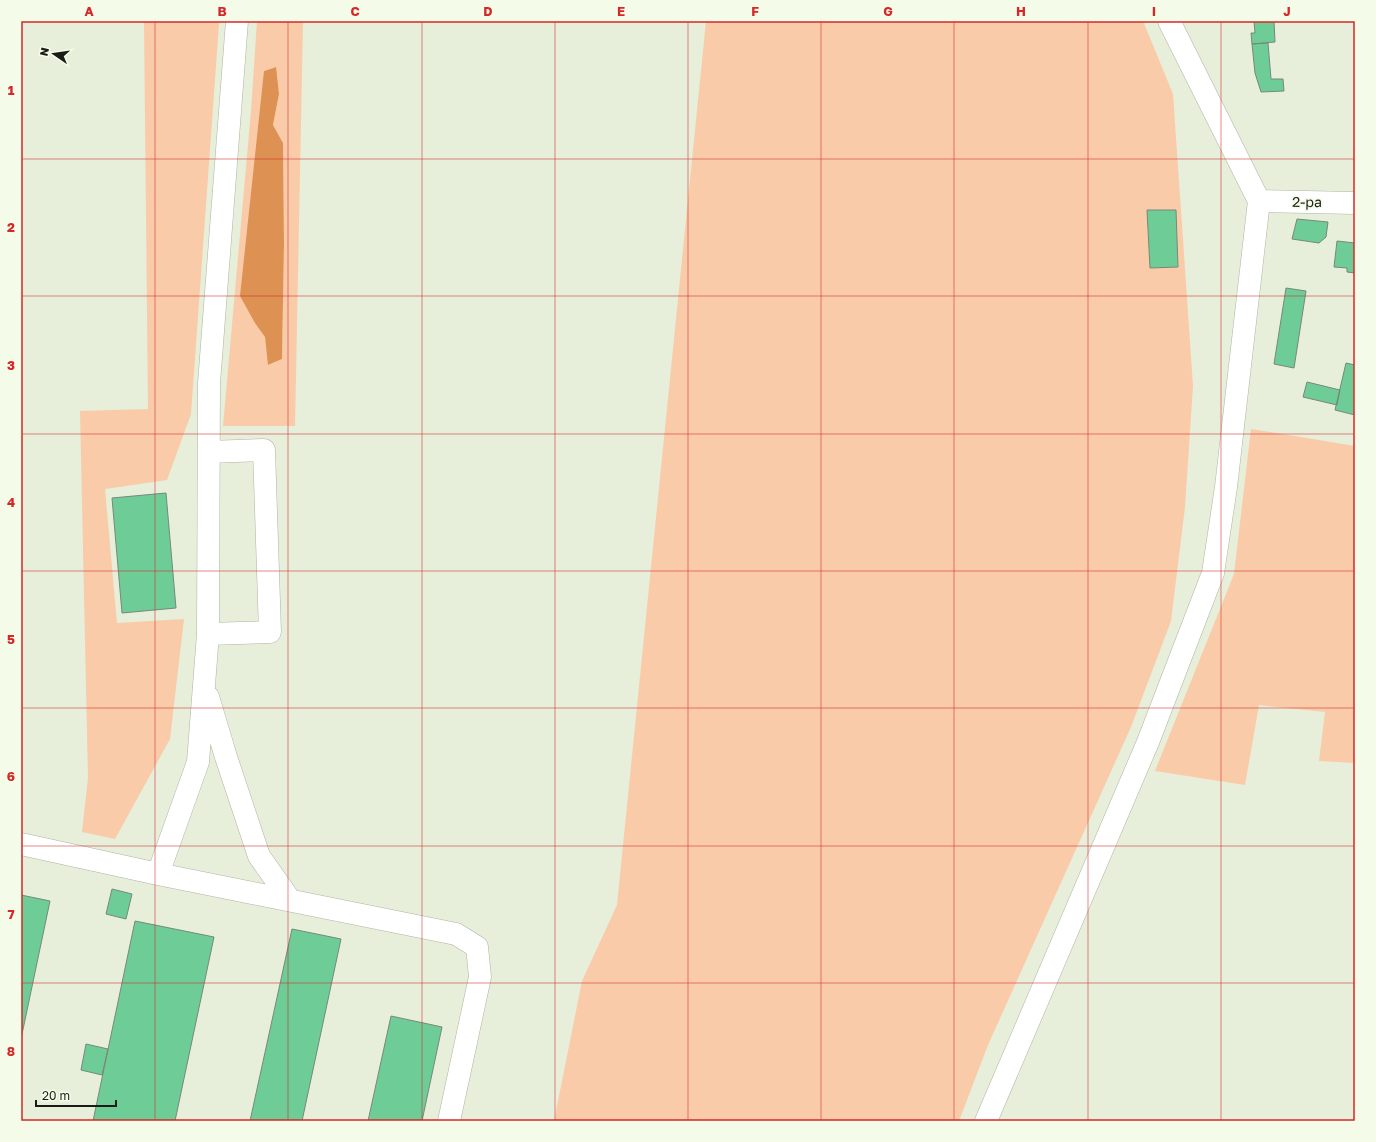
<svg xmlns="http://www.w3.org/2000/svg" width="1376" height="1142" font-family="'Golos Text',sans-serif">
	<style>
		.green { fill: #f9cba9; fill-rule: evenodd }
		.forest { fill: #dd9152 }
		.building { fill: #6ecd96; stroke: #76887c }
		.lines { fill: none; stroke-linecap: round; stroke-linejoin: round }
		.minor-casing { stroke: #aeb5a2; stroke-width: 23 }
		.minor { stroke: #fff; stroke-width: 22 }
		.grid { fill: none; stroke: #d62828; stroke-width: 1; stroke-opacity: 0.55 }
		.labels { text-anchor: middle; stroke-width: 3.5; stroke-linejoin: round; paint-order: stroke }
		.street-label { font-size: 14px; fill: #1a1d16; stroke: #f4fbe8 }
		.neatline { fill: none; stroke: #d62828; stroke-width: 1.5 }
		.grid-label { font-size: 13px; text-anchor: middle; font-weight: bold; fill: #d62828 }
	</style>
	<rect width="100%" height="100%" fill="#e7eeda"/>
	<path class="green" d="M144,21H219V24L191,414L167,480L105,489L117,623L184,619L170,739L115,839L82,832L88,778L80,411L148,409Z
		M257,21H303L295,426H223L251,111ZM275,67L279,94L273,125L283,143L284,244L282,359L269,365L265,337L264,71Z
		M706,21H1143L1173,94L1193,386L1185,507L1171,621L1131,727L988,1045L959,1121H554L582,981L617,905Z
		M1251,429L1355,446V763L1319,761L1325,712L1259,705L1245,785L1155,771L1234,574Z"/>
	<path class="forest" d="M276,67L279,94L273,125L283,143L284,244L282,359L268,365L265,337L255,323L240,296L264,71Z"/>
	<path class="building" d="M1254,21H1274L1275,42L1252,44L1251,33H1255Z
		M1268,43L1271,79H1283L1284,91L1261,92L1255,73L1252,44Z
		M1147,210H1176L1178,267L1150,268Z
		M1297,219L1328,222L1326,237L1319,243L1292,239Z
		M1337,241L1355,243V273L1347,272V268L1334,267Z
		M1286,288L1306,291L1294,368L1274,364Z
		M1346,363L1355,365V415L1335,410Z
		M1307,382L1340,390L1337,405L1303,397Z
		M166,493L176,608L122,613L112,498Z
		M112,889L132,894L126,919L106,914Z
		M21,895L50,901L21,1039Z
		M135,921L214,937L175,1121H93Z
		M292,929L341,939L302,1121H250Z
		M391,1016L442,1027L422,1121H368Z
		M86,1044L108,1049L102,1075L81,1070Z"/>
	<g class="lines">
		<g class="minor-casing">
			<path id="minor" d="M1259,201L1355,203
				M208,634L270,632L264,450L209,452
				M208,697L226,757L259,856L290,900
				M21,844L158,874L456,934L477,947L480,977L449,1121
				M158,874L198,762L208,634L209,383L237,21
				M986,1121L1148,742L1213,573L1226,487L1259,201L1169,21"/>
		</g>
		<use href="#minor" class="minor"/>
	</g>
	<path class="grid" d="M155,21V1121M288,21V1121M422,21V1121M555,21V1121M688,21V1121M821,21V1121M954,21V1121M1088,21V1121M1221,21V1121M21,159H1355M21,296H1355M21,434H1355M21,571H1355M21,708H1355M21,846H1355M21,983H1355"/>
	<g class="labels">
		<g class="street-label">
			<text transform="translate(1307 202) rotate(1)" y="5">2-ра</text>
		</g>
	</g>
	<rect width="1376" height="1142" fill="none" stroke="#f4fbe8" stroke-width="44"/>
	<g transform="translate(54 54) rotate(283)" stroke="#f4fbe8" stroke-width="3" paint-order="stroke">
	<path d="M0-3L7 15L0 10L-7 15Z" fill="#1a1d16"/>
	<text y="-6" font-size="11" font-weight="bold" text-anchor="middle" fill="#1a1d16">N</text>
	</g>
	<path d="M36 1100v6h80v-6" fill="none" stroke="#1a1d16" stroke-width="2"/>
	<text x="42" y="1100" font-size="12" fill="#1a1d16" stroke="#f4fbe8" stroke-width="3" paint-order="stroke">20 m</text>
	<rect x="22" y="22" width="1332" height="1098" class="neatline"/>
	<g class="grid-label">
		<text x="89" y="16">A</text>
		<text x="222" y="16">B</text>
		<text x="355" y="16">C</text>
		<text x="488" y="16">D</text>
		<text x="621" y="16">E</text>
		<text x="755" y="16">F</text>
		<text x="888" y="16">G</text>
		<text x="1021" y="16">H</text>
		<text x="1154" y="16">I</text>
		<text x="1287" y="16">J</text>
		<text x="11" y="95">1</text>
		<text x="11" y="232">2</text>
		<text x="11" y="370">3</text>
		<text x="11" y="507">4</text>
		<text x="11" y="644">5</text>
		<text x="11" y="781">6</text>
		<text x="11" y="919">7</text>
		<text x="11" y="1056">8</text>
	</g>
</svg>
